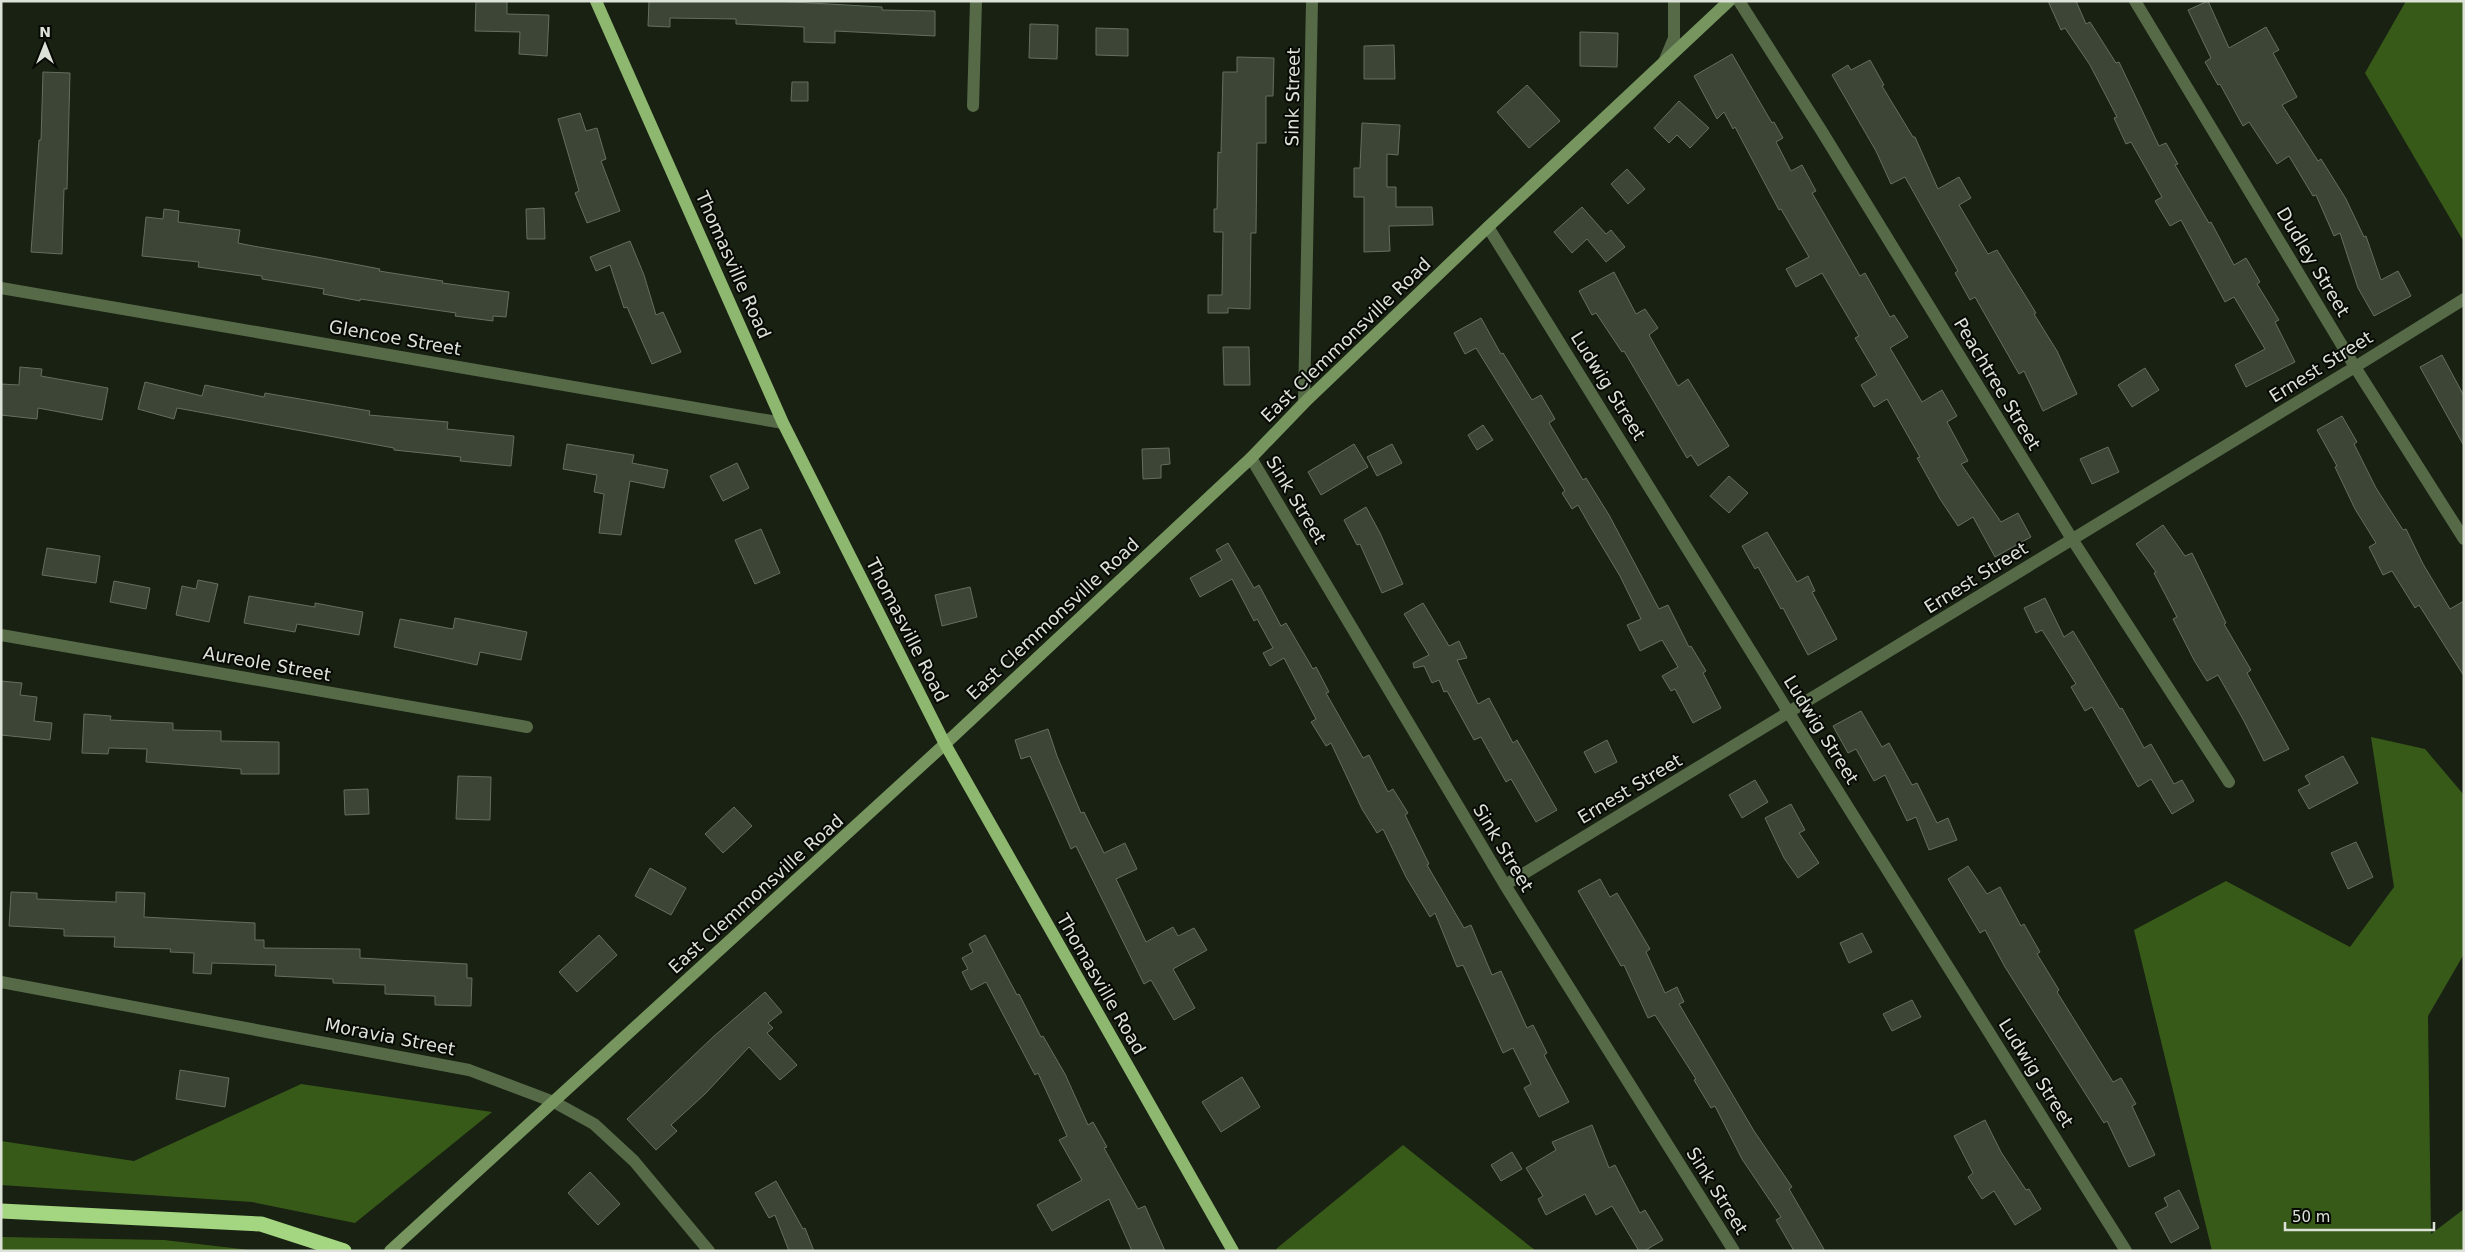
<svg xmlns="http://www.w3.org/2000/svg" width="2465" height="1252" font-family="'DejaVu Sans',sans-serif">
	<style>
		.forest { fill: #385a19 }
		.building { fill: #3d4636; stroke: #656f5e }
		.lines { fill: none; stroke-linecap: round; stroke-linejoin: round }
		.street { stroke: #566a48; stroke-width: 12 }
		.secondary { stroke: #76955f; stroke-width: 12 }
		.primary { stroke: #8eb770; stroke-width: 12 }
		.highway { stroke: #a4d580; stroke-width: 15 }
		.labels { text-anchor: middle; stroke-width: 4; stroke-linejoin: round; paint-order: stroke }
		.street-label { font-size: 18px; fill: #dce2d8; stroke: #060904 }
	</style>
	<rect width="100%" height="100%" fill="#182112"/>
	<path class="forest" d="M2406,1H2464V242L2365,73Z
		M2371,737L2425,749L2464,795V954L2428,1016L2431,1234L2464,1209V1251H2212L2134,930L2226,881L2350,947L2394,887Z
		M301,1084L492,1112L355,1223L252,1202L1,1185V1141L134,1161Z
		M1403,1145L1536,1251H1278L1276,1249Z
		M1,1237L164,1240L259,1251H1Z"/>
	<path class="building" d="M476,1H507V14L549,15L547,56L519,54L520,32L475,31Z
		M649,1H775L882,7V10L935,11V36L835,31V43L804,42V27L736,24V19L670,18V27L648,26Z
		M2048,1H2076L2086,24L2090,22L2116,63L2119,62L2159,146L2166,143L2178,164L2175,165L2209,223L2211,222L2234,265L2246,258L2260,282L2257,284L2279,320L2275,322L2295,362L2246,387L2235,365L2265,349L2234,297L2225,302L2181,220L2170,226L2155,201L2162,197L2131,142L2126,144L2114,118L2117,117L2090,65L2065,28L2061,30Z
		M2208,1L2229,48L2266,27L2279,50L2273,53L2297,97L2282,105L2318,161L2321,159L2346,199L2364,237L2366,236L2381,280L2398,271L2411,296L2374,316L2358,288L2340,233L2334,236L2316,195L2313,196L2289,156L2277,164L2249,122L2243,126L2220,84L2218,85L2205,62L2211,58L2188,10Z
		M1030,24L1058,25L1057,59L1029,58Z
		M1096,28L1128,29V56L1096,55Z
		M1580,32L1618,33L1617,67L1580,66Z
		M1394,45L1395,79H1364V46Z
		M1732,54L1772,123L1774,122L1783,138L1776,142L1791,171L1802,165L1816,191L1812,193L1860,276L1865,273L1890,317L1894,315L1908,337L1890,348L1922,402L1942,390L1957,416L1947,422L1968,461L1961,464L2001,522L2018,513L2031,537L1995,557L1973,517L1958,526L1940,499L1917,458L1920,457L1887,399L1874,407L1861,385L1877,375L1855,338L1859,336L1822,273L1796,287L1786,269L1809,257L1781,209L1779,210L1735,127L1733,129L1724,112L1717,119L1694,76Z
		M1237,57L1274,58L1273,96H1266V143H1257L1256,233H1251L1250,309L1228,308V313H1208V295H1222L1223,232H1214V209H1217L1218,152L1221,153L1223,72H1237Z
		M1870,60L1884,85L1882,86L1913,137H1915L1938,189L1959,177L1971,198L1959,205L1988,254L1997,250L2036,313L2034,314L2057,351L2077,394L2043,411L2024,371L2019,374L1975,297L1970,300L1955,273L1958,271L1905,177L1891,184L1876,151L1832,75L1848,65L1851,70Z
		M43,72L70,73L67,189H64L62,254L31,252L39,140H41Z
		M792,82H808V101H791Z
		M1527,85L1560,121L1529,148L1497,112Z
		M1679,101L1709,128L1690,148L1677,135L1669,143L1654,128Z
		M580,113L586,131L597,128L606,159L601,161L620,211L587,223L575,193L579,191L558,119Z
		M1362,123L1400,125L1398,155L1387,154V187H1396V207H1432L1433,225L1389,226L1390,251L1364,252V197H1354V168H1360Z
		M1627,169L1645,189L1628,204L1611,184Z
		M1582,207L1606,234L1611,230L1625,247L1606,262L1587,239L1572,253L1554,232Z
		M544,208L545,239H527L526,209Z
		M164,209L179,211L178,222L240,230L238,243L253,246L317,257L380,269L379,271L443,281L442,283L509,292L506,317L493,316V321L455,316L456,313L360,299V301L323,294L324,289L262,279V276L198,267L199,262L142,256L146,217L163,219Z
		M630,241L644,275L656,315L663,312L681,352L652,364L627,307L624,308L610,265L596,271L590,257Z
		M1614,272L1636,314L1645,309L1658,328L1649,335L1678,386L1688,379L1729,446L1698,466L1691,455L1687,458L1624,351L1622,352L1596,313L1592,315L1579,291Z
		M1481,318L1501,354L1503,353L1532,400L1541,395L1555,419L1549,423L1583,480L1586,478L1609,515L1659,609L1668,605L1689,647L1691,646L1706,671L1703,673L1721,708L1693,723L1675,689L1671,691L1662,676L1678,667L1662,640L1640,651L1627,625L1641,619L1620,576L1590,526L1578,505L1572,509L1562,493L1565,491L1476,348L1465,354L1454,333Z
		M1223,347H1249L1250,385H1224Z
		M2442,355L2464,396V446L2420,367Z
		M20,367L42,369L41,376L108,388L102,420L38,408L37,419L1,415V384L19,385Z
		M2145,368L2159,390L2132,407L2118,385Z
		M145,382L202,396L205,385L264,397L265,393L370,411L369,415L448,422L447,429L514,436L511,466L460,461L461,457L394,450V448L177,408L174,419L138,409Z
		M2342,416L2357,442L2354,444L2376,488L2403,530L2406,529L2423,564L2450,609L2464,601V676L2419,605L2415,608L2392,571L2383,575L2369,547L2376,543L2355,509L2335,467L2337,466L2317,430Z
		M1483,425L1493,440L1477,450L1468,435Z
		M567,444L634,455L632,463L668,470L664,488L630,481L621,535L599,533L604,494L594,492L597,475L563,469Z
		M1354,444L1368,467L1321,495L1308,472Z
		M1392,444L1402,463L1377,476L1367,457Z
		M2108,447L2119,472L2092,484L2080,459Z
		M1169,448L1170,464L1161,465V478L1143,479L1142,449Z
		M737,463L749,488L723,501L710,476Z
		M1729,476L1748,493L1729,513L1710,496Z
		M1366,507L1380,533L1403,584L1382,593L1360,544L1357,545L1344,520Z
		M2163,525L2185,556L2192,553L2226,623L2224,624L2251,670L2247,673L2289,749L2264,761L2244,721L2218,675L2207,681L2194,660L2173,619L2177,617L2154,573L2156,572L2136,544Z
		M761,529L780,573L755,584L735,540Z
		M1767,532L1797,582L1808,576L1815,591L1812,592L1837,639L1808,655L1783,608L1781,609L1758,567L1755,569L1742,546Z
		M1228,543L1254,588L1259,585L1281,626L1286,623L1313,669L1316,667L1329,692L1326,693L1363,758L1369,755L1388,792L1393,789L1408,813L1405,815L1429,864L1427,865L1464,928L1471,925L1492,975L1501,971L1527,1028L1533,1025L1547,1053L1544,1055L1569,1102L1539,1117L1524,1088L1531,1084L1513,1048L1503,1053L1463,965L1457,967L1435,913L1430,917L1406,877L1383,829L1377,833L1362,809L1331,743L1326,746L1311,722L1316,719L1284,658L1270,666L1263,653L1273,648L1257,619L1254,621L1232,579L1200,597L1190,578L1222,560L1216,550Z
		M47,548L100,556L96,583L42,575Z
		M198,580L218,584L209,622L176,615L182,586L196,589Z
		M114,581L150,588L146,609L110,602Z
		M970,587L977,617L942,626L935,595Z
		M249,596L315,607V603L363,612L359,635L297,624L295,632L244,623Z
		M2045,598L2064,637L2073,631L2120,709L2122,708L2144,748L2151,744L2174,784L2182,780L2194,801L2172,814L2151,779L2138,787L2092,707L2085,711L2071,687L2076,684L2042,630L2036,633L2024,608Z
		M1423,603L1449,646L1459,641L1467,658L1457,660L1478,704L1489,698L1513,743L1517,740L1557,810L1536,822L1511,779L1506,782L1481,737L1474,740L1447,691L1444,692L1439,680L1432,683L1424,666L1414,668L1413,663L1429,655L1404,614Z
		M455,618L527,632L521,660L480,652L477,665L394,647L400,619L453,629Z
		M1,681L22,683L20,695L37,697L34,721L52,723L50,740L1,735Z
		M1861,711L1882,747L1889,743L1912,785L1917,783L1937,823L1948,818L1957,840L1929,850L1916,817L1907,821L1885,775L1874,781L1856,749L1848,753L1833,726Z
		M84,714L111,716L110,720L173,723V730L221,731V741L279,742V774H241V769L146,762L147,749L109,748L108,754L82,753Z
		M1048,729L1057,756L1081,813L1084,812L1104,853L1125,843L1137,869L1116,879L1146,942L1173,927L1178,936L1194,928L1207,950L1173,969L1195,1008L1174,1020L1151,980L1144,984L1076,846L1071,849L1030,756L1021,759L1015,740Z
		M1607,740L1617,762L1595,773L1584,752Z
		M2343,756L2358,783L2309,809L2298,790L2310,784L2305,776Z
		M458,776L491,777L490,820L456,819Z
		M1755,780L1768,802L1742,818L1729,795Z
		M368,789L369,814L345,815L344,790Z
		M1791,804L1805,830L1799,833L1819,863L1798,878L1784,858L1765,818Z
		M734,807L752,826L723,853L705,834Z
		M2356,842L2373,877L2348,889L2331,853Z
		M1968,866L1987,894L2000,887L2021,926L2024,924L2040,952L2037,954L2059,990L2057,992L2113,1082L2121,1078L2136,1104L2132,1106L2155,1155L2129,1167L2107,1121L2104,1123L2005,967L1985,930L1980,933L1948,879Z
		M650,868L686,888L671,915L635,896Z
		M1600,879L1610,897L1617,893L1650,949L1646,952L1665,993L1677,987L1684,1002L1679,1004L1754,1131L1792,1187L1789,1189L1825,1251H1794L1776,1220L1781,1217L1742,1159L1715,1106L1711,1108L1694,1080L1696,1079L1655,1015L1648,1018L1624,965L1621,966L1578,891Z
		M11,892L37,893V899L116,902V892L145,893L144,917L255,923V940H264V948L360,949V958L467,964V978H472L471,1006L435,1005V996L385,994V985L333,983V979L275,976L276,965L212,963L211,974L193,973L194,953L170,952L171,949L114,947L115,937L64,936V929L9,926Z
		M1862,933L1872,952L1849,963L1840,943Z
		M599,935L617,955L577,992L559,972Z
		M985,935L1017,995L1019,994L1041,1037L1043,1036L1065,1074L1088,1125L1093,1122L1107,1147L1104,1148L1138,1209L1145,1206L1165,1251H1132L1109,1199L1052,1231L1037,1205L1082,1180L1059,1140L1067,1136L1038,1073L1035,1075L986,982L971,990L962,972L968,969L962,958L973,952L969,944Z
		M765,992L782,1012L768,1023L773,1028L767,1033L797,1065L780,1080L749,1047L705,1094L671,1125L677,1131L656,1150L627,1119L713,1037Z
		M1912,1000L1921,1017L1892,1031L1883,1014Z
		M180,1070L229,1078L225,1107L176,1099Z
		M1242,1077L1260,1107L1221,1132L1202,1102Z
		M1985,1120L2001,1152L2026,1190L2029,1189L2041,1209L2015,1225L1994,1191L1982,1199L1968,1177L1973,1173L1954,1136Z
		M1592,1125L1609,1168L1615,1165L1640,1213L1645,1210L1663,1240L1644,1251H1639L1612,1206L1596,1215L1585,1194L1546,1215L1538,1199L1543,1196L1526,1168L1556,1150L1552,1142Z
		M1512,1152L1522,1169L1501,1181L1491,1165Z
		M590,1172L620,1204L598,1225L568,1193Z
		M776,1181L803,1229L805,1228L814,1251H789L775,1215L769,1218L755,1193Z
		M2179,1190L2199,1228L2171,1243L2155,1213L2168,1206L2164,1198Z"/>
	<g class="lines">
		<path class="street" d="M1739,1L1821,130L2072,539L2229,782
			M2135,1L2355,367L2464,539
			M1664,62L1674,38V1
			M973,106L976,1
			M1488,227L1789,713L2126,1251
			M1,288L783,423
			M1304,403L1312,1
			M1251,458L1505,885L1734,1251
			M1,635L527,727
			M1505,885L2355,367L2464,299
			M1,982L469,1070L554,1102L594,1124L634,1161L709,1251"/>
		<path class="secondary" d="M390,1251L945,744L1251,458L1304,403L1488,227L1729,1"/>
		<path class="primary" d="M596,1L783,423L945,744L1233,1251"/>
		<path class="highway" d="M1,1211L261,1224L344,1251"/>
	</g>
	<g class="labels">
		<g class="street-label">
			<text transform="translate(1293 97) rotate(-89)" y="6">Sink Street</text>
			<text transform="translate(2313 262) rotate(59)" y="6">Dudley Street</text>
			<text transform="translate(733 265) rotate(66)" y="6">Thomasville Road</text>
			<text transform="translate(395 338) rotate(10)" y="6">Glencoe Street</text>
			<text transform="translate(1346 340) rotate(-44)" y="6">East Clemmonsville Road</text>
			<text transform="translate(2321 367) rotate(-32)" y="6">Ernest Street</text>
			<text transform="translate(1997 384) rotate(59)" y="6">Peachtree Street</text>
			<text transform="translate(1608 386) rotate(58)" y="6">Ludwig Street</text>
			<text transform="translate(1296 500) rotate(59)" y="6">Sink Street</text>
			<text transform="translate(1976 578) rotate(-32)" y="6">Ernest Street</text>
			<text transform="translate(1053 619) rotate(-43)" y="6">East Clemmonsville Road</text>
			<text transform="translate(907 630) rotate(63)" y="6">Thomasville Road</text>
			<text transform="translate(267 664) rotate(10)" y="6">Aureole Street</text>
			<text transform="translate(1821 730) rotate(58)" y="6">Ludwig Street</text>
			<text transform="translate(1630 789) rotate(-31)" y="6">Ernest Street</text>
			<text transform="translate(1503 848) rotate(59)" y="6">Sink Street</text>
			<text transform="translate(756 894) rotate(-42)" y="6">East Clemmonsville Road</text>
			<text transform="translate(1101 984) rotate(60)" y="6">Thomasville Road</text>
			<text transform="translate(390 1037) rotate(11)" y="6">Moravia Street</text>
			<text transform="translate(2036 1073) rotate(58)" y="6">Ludwig Street</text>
			<text transform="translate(1717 1191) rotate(58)" y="6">Sink Street</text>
		</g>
	</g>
	<rect width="2465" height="1252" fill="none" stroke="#dce2d8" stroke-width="5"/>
	<g transform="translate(45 45)" stroke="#060904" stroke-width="4" paint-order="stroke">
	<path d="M0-4L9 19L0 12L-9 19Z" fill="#dce2d8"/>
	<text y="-8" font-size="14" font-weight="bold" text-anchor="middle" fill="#dce2d8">N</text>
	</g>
	<path d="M2285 1222v8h149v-8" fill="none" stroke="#dce2d8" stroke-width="2.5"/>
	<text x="2292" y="1222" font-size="15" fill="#dce2d8" stroke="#060904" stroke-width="4" paint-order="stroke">50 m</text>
</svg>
